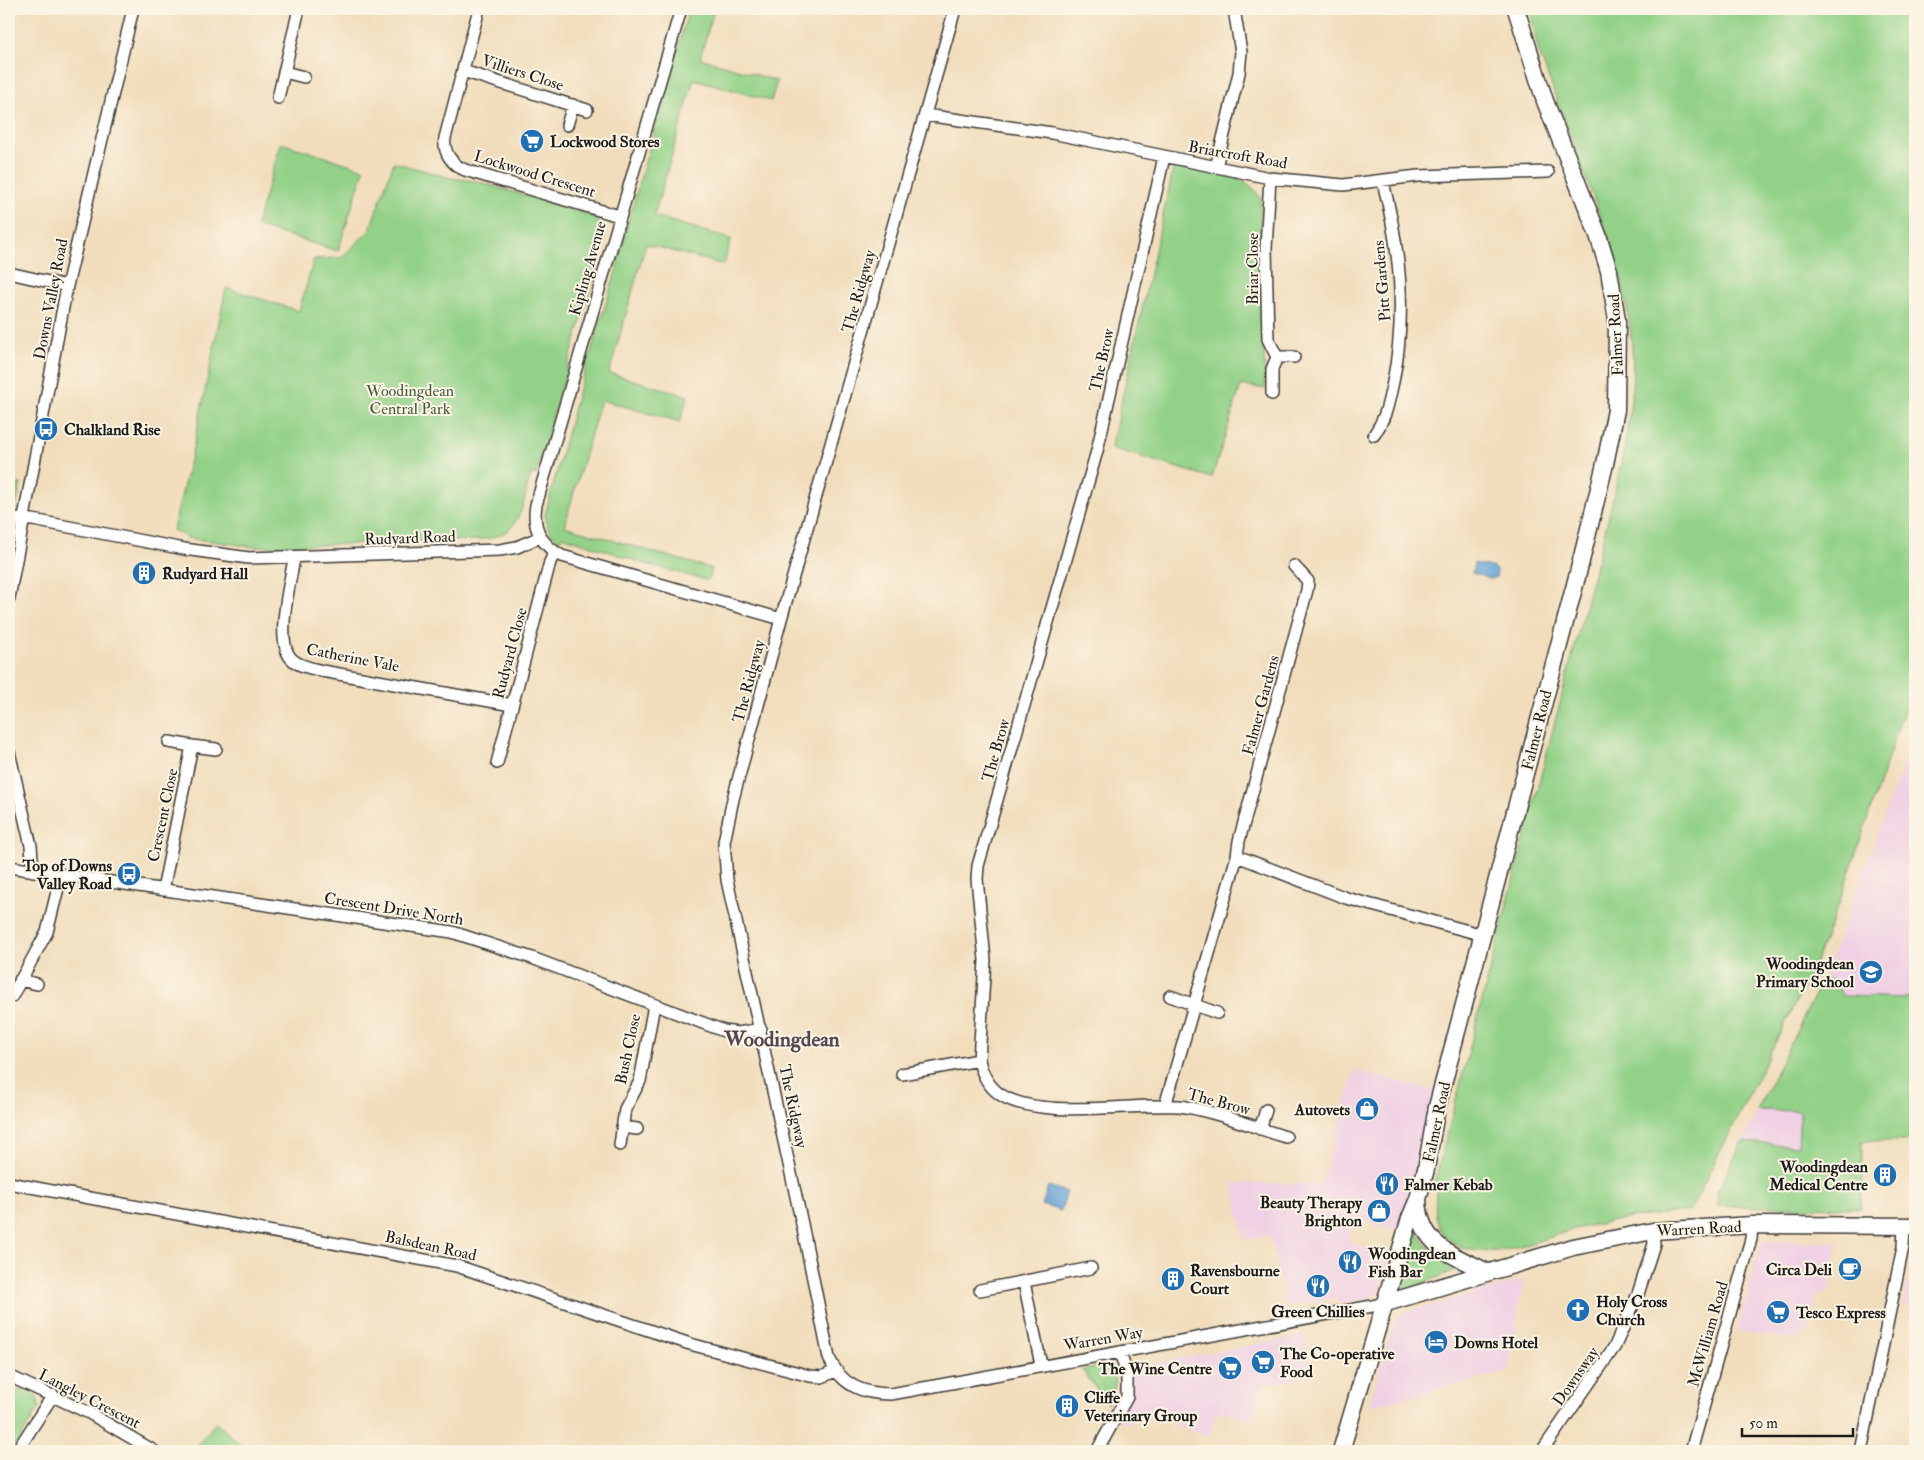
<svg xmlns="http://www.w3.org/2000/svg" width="1924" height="1460" font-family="'IM FELL Double Pica',serif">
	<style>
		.built { fill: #f0d0e4 }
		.green { fill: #92d187; stroke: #577652 }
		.water { fill: #63a1d5; stroke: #405e78 }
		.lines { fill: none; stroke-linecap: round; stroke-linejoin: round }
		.street-casing { stroke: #3c3934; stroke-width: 14 }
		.secondary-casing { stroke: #3c3934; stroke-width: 19 }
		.street { stroke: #fff; stroke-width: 11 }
		.secondary { stroke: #fff; stroke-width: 16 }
		.labels { text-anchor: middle; stroke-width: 4; stroke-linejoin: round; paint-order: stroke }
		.street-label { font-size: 16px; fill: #1c1c1c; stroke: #fcf5e5 }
		.poi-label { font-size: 16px; font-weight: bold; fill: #1c1c1c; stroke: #fcf5e5; text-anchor: start }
		.park-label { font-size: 16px; fill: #455b41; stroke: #fcf5e5 }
		.district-label { font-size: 21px; font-weight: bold; fill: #554752; stroke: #fcf5e5 }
	</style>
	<rect width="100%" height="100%" fill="#fcf5e5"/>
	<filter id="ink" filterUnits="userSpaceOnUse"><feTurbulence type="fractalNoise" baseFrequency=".02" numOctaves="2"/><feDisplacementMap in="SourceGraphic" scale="10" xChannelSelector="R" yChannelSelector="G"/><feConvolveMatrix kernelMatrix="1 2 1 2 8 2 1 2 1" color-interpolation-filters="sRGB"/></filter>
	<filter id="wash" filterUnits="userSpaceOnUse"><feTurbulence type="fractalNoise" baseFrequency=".0096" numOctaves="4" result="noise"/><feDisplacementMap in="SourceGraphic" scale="20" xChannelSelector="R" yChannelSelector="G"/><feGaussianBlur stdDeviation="1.12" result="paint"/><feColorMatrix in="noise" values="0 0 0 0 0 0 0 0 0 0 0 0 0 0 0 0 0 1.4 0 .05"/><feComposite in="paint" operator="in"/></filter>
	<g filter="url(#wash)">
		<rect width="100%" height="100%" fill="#f1ddbc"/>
		<path class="built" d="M1915,732V1141H1862L1861,1208L1718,1206L1717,1193L1825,976Z
			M1355,1070L1435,1091L1398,1230L1354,1219L1348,1242L1390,1254L1382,1287L1379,1292L1372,1297L1341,1304L1335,1298L1286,1306L1270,1235L1244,1240L1233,1183L1321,1184Z
			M1762,1241L1838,1242L1828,1294H1816L1809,1332L1801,1331L1799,1340L1737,1331Z
			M1915,1255V1307L1902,1305L1913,1257Z
			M1523,1280L1508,1372L1369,1406L1391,1332L1398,1314Z
			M1306,1335L1312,1376L1263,1385L1253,1420L1217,1410L1210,1436L1173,1425V1413L1128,1423L1117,1421L1129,1368Z"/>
		<path class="green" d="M689,9H714L700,58L777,81L771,101L694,79L654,216L731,239L724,265L646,244L609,373L688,396L680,422L601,400L564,526L712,569L710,578L706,580L646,564L562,536L559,543L548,528L545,515L578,393L617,268L625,233Z
			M1530,9H1915V678L1838,906L1813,968L1690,1211C1653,1215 1616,1219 1580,1228C1543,1237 1487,1266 1453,1242C1433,1228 1434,1209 1437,1187L1434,1184L1606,527C1616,485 1627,443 1631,400C1637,351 1627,297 1613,250L1538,49Z
			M281,143L364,169L338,251L256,226Z
			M394,162L450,178L476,181L590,215C601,222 606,230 604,243L536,474H531C520,511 523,535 478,540L255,547L188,538L173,530L195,440L226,288L299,311L314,259L341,258L369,231Z
			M1179,165C1201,170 1254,175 1260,199L1265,389L1241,385L1212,478L1111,448L1173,170L1174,166Z
			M21,483L9,541V492Z
			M1823,979L1833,980L1843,996L1912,998L1911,1011L1915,1012V1141H1862L1861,1208L1718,1206L1717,1193L1742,1142L1798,1146L1800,1111L1757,1110Z
			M1415,1229L1431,1251L1457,1269L1437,1278L1399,1291L1397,1290Z
			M1100,1367C1121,1373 1116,1390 1108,1404L1082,1370Z
			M22,1389C32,1390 38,1396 39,1407L13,1451H9V1395Z
			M216,1422L241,1445L238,1451H193Z"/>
		<path class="water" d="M1474,563L1494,568L1497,572L1496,577L1491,579L1472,573Z
			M1048,1186L1067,1192L1061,1211L1042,1205Z"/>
	</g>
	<g filter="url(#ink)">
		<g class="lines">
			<g class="street-casing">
				<path id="street" d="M479,9L445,138C443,152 452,165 465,170L619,216
					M681,9L536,505C532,528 541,545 562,556L781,619
					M955,9L781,619L733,799L724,842L727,880L802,1224L829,1358C841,1385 862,1394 891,1394L1383,1304
					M463,71L587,110
					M284,72L304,77
					M278,98L299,9
					M925,115L1052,133L1270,178L1343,185L1418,176L1548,172
					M567,125L573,105
					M1164,157L1097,451L978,866L977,879L985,960L979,1060C982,1074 989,1087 1001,1095C1041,1120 1132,1103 1179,1106C1209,1109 1256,1128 1286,1137
					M1216,167L1239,73L1241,52L1234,9
					M1270,178L1266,248L1268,339L1277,357L1272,369V394
					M9,273L67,286
					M1277,357H1294
					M1374,435C1387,416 1388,403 1393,382C1407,313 1400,249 1383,182
					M9,519L33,520L184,549L249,558L500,550L517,547L540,537
					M294,558C291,581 273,644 293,660C300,667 313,668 322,671L512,705
					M9,598L67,286L133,9
					M192,746L216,749
					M9,752L31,846L33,871
					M497,763L550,562L555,552
					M1237,856L1346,898L1483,935
					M9,867L452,932L532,958L724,1031L738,1033L761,1029
					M163,890L192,746L169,742
					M20,980L37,984
					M12,996L47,932L61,876
					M1170,996L1217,1013
					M902,1074L979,1060
					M1165,1106L1237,856L1239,841L1307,590L1308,581L1294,566
					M622,1127L637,1129
					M1260,1129L1266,1110
					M620,1145L625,1109L640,1081L654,1005
					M9,1183L457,1266L690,1344L810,1376L822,1377L835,1371
					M1024,1282L1041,1365
					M980,1290L1091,1268
					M9,1376L89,1413L154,1451
					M17,1451L53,1395
					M1097,1451L1127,1397V1375L1120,1352
					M1542,1451L1615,1346L1638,1294L1654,1244L1653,1231
					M1691,1451L1751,1239L1752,1225
					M1861,1451L1903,1247L1904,1226"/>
			</g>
			<g class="secondary-casing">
				<path id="secondary" d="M1418,1200C1420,1247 1452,1254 1487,1272
					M1383,1304L1573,1247L1653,1231L1752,1225L1915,1226
					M1341,1451L1410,1218L1418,1199L1426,1169L1437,1107L1578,573L1605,464L1616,410L1617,320L1609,271L1598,235L1545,101L1516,9"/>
			</g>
			<use href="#street" class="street"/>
			<use href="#secondary" class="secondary"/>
		</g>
	</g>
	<defs>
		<g id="supermarket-disc" transform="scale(1.25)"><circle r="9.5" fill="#1f6fb2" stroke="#fcf5e5"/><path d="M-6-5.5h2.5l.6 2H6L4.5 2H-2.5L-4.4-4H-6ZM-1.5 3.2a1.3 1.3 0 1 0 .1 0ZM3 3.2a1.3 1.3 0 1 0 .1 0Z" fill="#fff"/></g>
		<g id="bus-disc" transform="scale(1.25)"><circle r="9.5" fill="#1f6fb2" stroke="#fcf5e5"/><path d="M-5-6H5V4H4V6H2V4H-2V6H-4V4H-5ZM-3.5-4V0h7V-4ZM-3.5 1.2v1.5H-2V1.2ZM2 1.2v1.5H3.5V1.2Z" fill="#fff"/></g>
		<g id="building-disc" transform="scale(1.25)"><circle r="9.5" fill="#1f6fb2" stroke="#fcf5e5"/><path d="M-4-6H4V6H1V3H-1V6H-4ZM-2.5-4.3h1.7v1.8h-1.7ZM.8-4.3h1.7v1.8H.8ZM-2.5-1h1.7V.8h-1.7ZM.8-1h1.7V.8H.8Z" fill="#fff"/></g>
		<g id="school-disc" transform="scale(1.25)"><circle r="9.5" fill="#1f6fb2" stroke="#fcf5e5"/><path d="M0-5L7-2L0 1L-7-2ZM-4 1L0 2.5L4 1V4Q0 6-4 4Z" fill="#fff"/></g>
		<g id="shop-disc" transform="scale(1.25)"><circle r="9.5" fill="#1f6fb2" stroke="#fcf5e5"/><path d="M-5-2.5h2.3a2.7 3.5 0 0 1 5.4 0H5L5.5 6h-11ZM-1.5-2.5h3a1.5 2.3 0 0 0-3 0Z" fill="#fff"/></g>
		<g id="restaurant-disc" transform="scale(1.25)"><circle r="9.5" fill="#1f6fb2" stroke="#fcf5e5"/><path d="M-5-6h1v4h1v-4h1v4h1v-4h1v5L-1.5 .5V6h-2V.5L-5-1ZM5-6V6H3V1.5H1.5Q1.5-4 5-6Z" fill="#fff"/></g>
		<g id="cafe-disc" transform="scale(1.25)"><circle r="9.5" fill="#1f6fb2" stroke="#fcf5e5"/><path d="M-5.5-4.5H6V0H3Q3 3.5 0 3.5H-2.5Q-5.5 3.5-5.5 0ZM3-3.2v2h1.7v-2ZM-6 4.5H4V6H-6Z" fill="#fff"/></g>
		<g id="church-disc" transform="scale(1.25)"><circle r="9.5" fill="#1f6fb2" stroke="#fcf5e5"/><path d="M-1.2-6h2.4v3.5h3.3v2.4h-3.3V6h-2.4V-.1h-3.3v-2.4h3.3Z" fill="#fff"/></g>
		<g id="hotel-disc" transform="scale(1.25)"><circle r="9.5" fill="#1f6fb2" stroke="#fcf5e5"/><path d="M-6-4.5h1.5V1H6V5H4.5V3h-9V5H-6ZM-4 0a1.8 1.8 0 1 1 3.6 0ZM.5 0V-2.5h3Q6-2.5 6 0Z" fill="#fff"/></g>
	</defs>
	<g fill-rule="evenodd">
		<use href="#supermarket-disc" x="532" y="141"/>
		<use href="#bus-disc" x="46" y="429"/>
		<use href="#building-disc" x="144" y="573"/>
		<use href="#bus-disc" x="129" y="874"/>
		<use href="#school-disc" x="1871" y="972"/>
		<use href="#shop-disc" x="1367" y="1109"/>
		<use href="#building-disc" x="1885" y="1175"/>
		<use href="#restaurant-disc" x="1387" y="1184"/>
		<use href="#shop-disc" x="1379" y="1211"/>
		<use href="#restaurant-disc" x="1350" y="1262"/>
		<use href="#cafe-disc" x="1850" y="1269"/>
		<use href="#building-disc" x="1173" y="1279"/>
		<use href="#restaurant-disc" x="1318" y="1286"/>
		<use href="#church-disc" x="1578" y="1310"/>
		<use href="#supermarket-disc" x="1778" y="1312"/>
		<use href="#hotel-disc" x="1436" y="1342"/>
		<use href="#supermarket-disc" x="1263" y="1362"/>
		<use href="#supermarket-disc" x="1230" y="1368"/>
		<use href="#building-disc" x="1067" y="1406"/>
	</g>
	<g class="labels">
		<g class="street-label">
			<text transform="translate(523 72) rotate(18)" y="6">Villiers Close</text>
			<text transform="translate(1238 154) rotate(10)" y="6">Briarcroft Road</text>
			<text transform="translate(535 173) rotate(17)" y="6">Lockwood Crescent</text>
			<text transform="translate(587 268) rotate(-74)" y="6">Kipling Avenue</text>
			<text transform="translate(1252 269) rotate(-90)" y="6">Briar Close</text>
			<text transform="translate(1381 281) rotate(-95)" y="6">Pitt Gardens</text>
			<text transform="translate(858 291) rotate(-74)" y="6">The Ridgway</text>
			<text transform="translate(50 299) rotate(-79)" y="6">Downs Valley Road</text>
			<text transform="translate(1615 335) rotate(-93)" y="6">Falmer Road</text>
			<text transform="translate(1101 360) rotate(-77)" y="6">The Brow</text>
			<text transform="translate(410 537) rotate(-2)" y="6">Rudyard Road</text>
			<text transform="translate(509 653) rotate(-75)" y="6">Rudyard Close</text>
			<text transform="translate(353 657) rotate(11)" y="6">Catherine Vale</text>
			<text transform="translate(748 681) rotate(-75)" y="6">The Ridgway</text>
			<text transform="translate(1260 705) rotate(-75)" y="6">Falmer Gardens</text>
			<text transform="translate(1536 730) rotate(-76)" y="6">Falmer Road</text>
			<text transform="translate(995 750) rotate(-74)" y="6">The Brow</text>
			<text transform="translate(162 815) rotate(-78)" y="6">Crescent Close</text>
			<text transform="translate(394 908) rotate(9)" y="6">Crescent Drive North</text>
			<text transform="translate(627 1049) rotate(-78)" y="6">Bush Close</text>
			<text transform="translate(1219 1101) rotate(15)" y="6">The Brow</text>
			<text transform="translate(794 1106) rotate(78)" y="6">The Ridgway</text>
			<text transform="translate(1436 1122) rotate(-78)" y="6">Falmer Road</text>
			<text transform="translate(1699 1228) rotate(-3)" y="6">Warren Road</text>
			<text transform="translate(431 1245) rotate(12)" y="6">Balsdean Road</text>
			<text transform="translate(1707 1334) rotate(-74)" y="6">McWilliam Road</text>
			<text transform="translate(1103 1338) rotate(-10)" y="6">Warren Way</text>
			<text transform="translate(1575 1376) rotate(-55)" y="6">Downsway</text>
			<text transform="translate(90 1398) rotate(27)" y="6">Langley Crescent</text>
		</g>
		<g class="poi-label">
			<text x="550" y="147">Lockwood Stores</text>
			<text x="64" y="435">Chalkland Rise</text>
			<text x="162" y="579">Rudyard Hall</text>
			<text x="112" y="871" text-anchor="end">Top of Downs<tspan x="112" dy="18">Valley Road</tspan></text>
			<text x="1854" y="969" text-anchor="end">Woodingdean<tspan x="1854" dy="18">Primary School</tspan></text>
			<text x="1350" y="1115" text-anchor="end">Autovets</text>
			<text x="1868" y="1172" text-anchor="end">Woodingdean<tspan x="1868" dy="18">Medical Centre</tspan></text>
			<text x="1404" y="1190">Falmer Kebab</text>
			<text x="1362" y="1208" text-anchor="end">Beauty Therapy<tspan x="1362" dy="18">Brighton</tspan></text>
			<text x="1368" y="1259">Woodingdean<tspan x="1368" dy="18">Fish Bar</tspan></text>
			<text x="1832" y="1275" text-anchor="end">Circa Deli</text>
			<text x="1190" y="1276">Ravensbourne<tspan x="1190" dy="18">Court</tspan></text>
			<text x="1596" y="1307">Holy Cross<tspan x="1596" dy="18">Church</tspan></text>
			<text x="1318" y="1317" text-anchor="middle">Green Chillies</text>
			<text x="1796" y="1318">Tesco Express</text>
			<text x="1454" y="1348">Downs Hotel</text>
			<text x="1280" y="1359">The Co-operative<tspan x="1280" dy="18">Food</tspan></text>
			<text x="1212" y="1374" text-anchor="end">The Wine Centre</text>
			<text x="1084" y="1403">Cliffe<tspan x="1084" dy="18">Veterinary Group</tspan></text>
		</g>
		<g class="park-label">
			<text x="410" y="396">Woodingdean<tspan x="410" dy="18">Central Park</tspan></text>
		</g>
		<g class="district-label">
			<text x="782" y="1046">Woodingdean</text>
		</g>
	</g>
	<rect width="1924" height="1460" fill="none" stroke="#fcf5e5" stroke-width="30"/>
	<path d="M1742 1428v8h111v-8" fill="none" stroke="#1c1c1c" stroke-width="2.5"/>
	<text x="1749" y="1428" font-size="15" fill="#1c1c1c" stroke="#fcf5e5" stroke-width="4" paint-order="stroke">50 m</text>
</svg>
